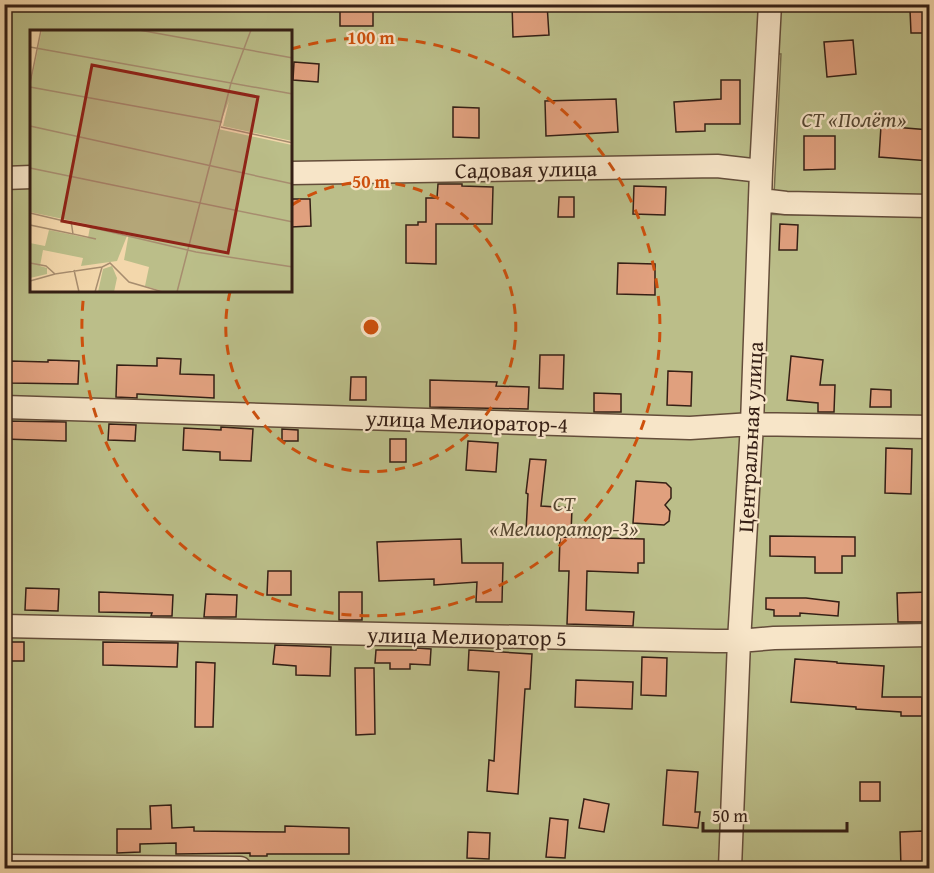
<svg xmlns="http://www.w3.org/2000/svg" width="934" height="873" font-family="'Gentium Book Plus',serif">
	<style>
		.green { fill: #bbbe89; stroke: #786e4f; stroke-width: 1.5; fill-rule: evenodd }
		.building { fill: #e0a07e; stroke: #351f15; stroke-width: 1.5 }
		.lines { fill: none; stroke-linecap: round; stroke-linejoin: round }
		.street-casing { stroke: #644d3a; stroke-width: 25 }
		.street { stroke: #f7e5c8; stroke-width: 22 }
		.ring { fill: none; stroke: #cd500d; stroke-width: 3; stroke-dasharray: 10 8 }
		.labels { text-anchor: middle; stroke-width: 4.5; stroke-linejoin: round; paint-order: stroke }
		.park-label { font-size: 22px; font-style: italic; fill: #564732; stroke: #f7e5c8 }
		.street-label { font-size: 22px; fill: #351f15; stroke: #f7e5c8 }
		.inset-road { fill: none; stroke: #a78d6f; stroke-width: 1.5 }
		.view { fill: #8f2418; fill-opacity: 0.15; stroke: #8f2418; stroke-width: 3 }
		.inset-edge { fill: none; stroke: #351f15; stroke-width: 3 }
		.centre { fill: #cd500d; stroke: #f7e5c8; stroke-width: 3 }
		.ring-label { font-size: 18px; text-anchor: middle; font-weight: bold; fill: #cd500d; stroke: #f7e5c8; stroke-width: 4.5; stroke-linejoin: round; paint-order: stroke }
	</style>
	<rect width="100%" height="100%" fill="#f3d7ab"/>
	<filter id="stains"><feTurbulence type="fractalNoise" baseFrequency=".00333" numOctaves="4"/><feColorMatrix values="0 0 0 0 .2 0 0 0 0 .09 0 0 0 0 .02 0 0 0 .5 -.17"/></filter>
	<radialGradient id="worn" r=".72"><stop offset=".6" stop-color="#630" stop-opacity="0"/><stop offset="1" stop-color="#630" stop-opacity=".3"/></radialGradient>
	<path class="green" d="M5,5H929V196L774,195L781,54L758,53L748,214L929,217V868H323L5,862ZM32,32H291V291H32Z"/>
	<path class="building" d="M340,4H373V26H340Z
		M512,4H547L549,35L513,37Z
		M910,10H930V33H911Z
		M853,40L856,74L827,77L824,42Z
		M294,62L319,64L318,82L293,80Z
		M721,80H740V124H705V131L676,132L674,102L721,99Z
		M616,99L618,132L546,136L545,101Z
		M453,107L479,108V138L453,137Z
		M881,126L930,130V161L879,157Z
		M804,136H835V169L804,170Z
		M438,184H462V186L493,187L492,224H436V264L406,263V225H418V222H426V198H437Z
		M634,186L666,187L665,215L633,214Z
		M559,197H574V217H558Z
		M291,199H310L311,226L291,227Z
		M780,224L798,225L797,250H779Z
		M618,263L655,264V295L617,294Z
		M540,355H564L563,389L539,388Z
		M791,356L823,360L820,385H835L834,412H818V403L787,400Z
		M157,358L181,359L180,374L214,375V398L138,394H137V398L116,397L117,365L157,366Z
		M48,360L79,361L78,384L9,383L10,361L48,362Z
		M668,371L692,372L691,406L667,405Z
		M351,377H366V400H350Z
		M430,380L497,382L496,386L529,387L528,409L430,407Z
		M871,389L891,390V407H870Z
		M594,393L621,394V412H594Z
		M4,421L66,422V441L4,439Z
		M109,424L136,425L135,441L108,440Z
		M221,427L253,429L251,461L220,460V452L183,450L184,428L221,430Z
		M282,429L298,430V441H282Z
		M390,439H406V462H390Z
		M468,441L498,443L496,472L466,470Z
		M886,448L912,449L911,494L885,493Z
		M530,459L546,460L541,506L572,508L571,534L526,531L528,494L526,493Z
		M636,481L666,483L671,488V498L665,505L670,511L669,521L664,525L633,523Z
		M770,536L855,537V556H842V573H815V557L770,556Z
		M560,537L644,539V563H638V573L587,571L586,610L634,612L633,626L567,624L569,571H559Z
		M461,539L462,563H503L502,602H476L477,582L434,585V579L379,581L377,542Z
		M268,571H291V595H267Z
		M26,588L59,589L58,611L25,610Z
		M99,592L173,595L172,616H151L152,613L99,612Z
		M339,592H362V620H339Z
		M930,592V622H898L897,593Z
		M206,594L237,595L236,617H204Z
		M766,598H806L839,602L838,616L800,613V616H774V610L766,609Z
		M4,642H24V661H4Z
		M103,642L178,643L177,667L103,665Z
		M275,645L331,647L330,676L296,675V666L273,664Z
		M416,648L431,649L430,665L410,664V669H390V663H375L376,650H416Z
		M469,650L532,654L530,689H525L518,794L487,791L489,760L494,761L499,672L468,670Z
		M642,657L667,658L666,696L641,695Z
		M795,659L837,662V663L884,666L882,697H922V716H901V712L856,709V707L791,702Z
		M196,662L215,663L213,727H195Z
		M355,668H374L375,734L356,735Z
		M576,680L633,682L632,709L575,707Z
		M667,770L698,772L695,812H700L698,828L663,825Z
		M860,782H880V801H860Z
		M584,799L609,804L604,832L579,828Z
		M171,805L172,828L194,827V831L285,832V826L349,828V854H267V856H250V853L176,854V843L140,844V852L117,853V829H151L150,806Z
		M550,818L568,820L565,858L546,857Z
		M923,831L924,867L901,868L900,832Z
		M468,832L490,833L489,859L467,858Z"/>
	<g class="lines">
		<g class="street-casing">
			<path id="street" d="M291,173L717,166L761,171
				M4,178L32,177
				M761,200L786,203L930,206
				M4,407L690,428L752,424L930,427
				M4,626L716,641H739L774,638L930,635
				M4,866L240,868
				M730,868L739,641L752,424L761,171L770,4"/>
		</g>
		<use href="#street" class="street"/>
	</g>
	<g class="ring">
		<path d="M292 205A145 145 0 1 1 230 292"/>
		<path d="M291 49A289 289 0 1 1 84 292"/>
	</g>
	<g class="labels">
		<g class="park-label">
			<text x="854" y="127">СТ «Полёт»</text>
			<text x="564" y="511">СТ<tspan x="564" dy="25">«Мелиоратор-3»</tspan></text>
		</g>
		<g class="street-label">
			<text transform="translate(526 169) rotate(-1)" y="8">Садовая улица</text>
			<text transform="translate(467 421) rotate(2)" y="8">улица Мелиоратор-4</text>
			<text transform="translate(750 437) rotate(-87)" y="8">Центральная улица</text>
			<text transform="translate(467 636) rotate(1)" y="8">улица Мелиоратор 5</text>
		</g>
	</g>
	<g transform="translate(30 30)">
		<rect width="262" height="262" fill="#f3d7ab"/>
		<path d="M12,0H262V111L193,96L199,71L188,99L262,115V262H136L115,256L119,237L94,230L99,203L0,182V58ZM60,197L97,206L87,231L51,236L53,228L13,220L10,236L17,238V244L0,248V213L15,216L19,200L58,208ZM82,236L87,248L84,262H68L73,239Z" fill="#bbbe89"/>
		<path class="inset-road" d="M109,0L263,28M0,17L263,64M0,54L11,0M0,57L192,92M0,96L263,154M191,97L263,113M0,138L263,192M0,183L166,222L263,237M41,191L43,204L66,209M0,195L43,204M0,233L16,236L25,244L72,237M44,240L49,262M0,251L25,244M65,262L72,237L80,233L99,252L133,262M147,262L201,53L221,0"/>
		<path class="view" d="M62,35L228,67L198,223L32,191Z"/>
		<rect width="262" height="262" class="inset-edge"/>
	</g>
	<circle cx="371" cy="327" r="9" class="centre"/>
	<g class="ring-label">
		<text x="371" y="44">100 m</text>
		<text x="371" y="188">50 m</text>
	</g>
	<rect width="934" height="873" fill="none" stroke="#f3d7ab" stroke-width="24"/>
	<rect x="6" y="6" width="922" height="861" fill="none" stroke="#351f15" stroke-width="3"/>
	<rect x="12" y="12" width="910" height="849" fill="none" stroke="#351f15" stroke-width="1.5"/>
	<path d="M703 822v9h144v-9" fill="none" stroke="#351f15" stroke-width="3"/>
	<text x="712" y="822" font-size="18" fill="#351f15" stroke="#f7e5c8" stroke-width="4.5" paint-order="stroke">50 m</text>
	<rect width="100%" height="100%" filter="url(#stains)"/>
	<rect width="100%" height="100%" fill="url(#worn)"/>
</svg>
